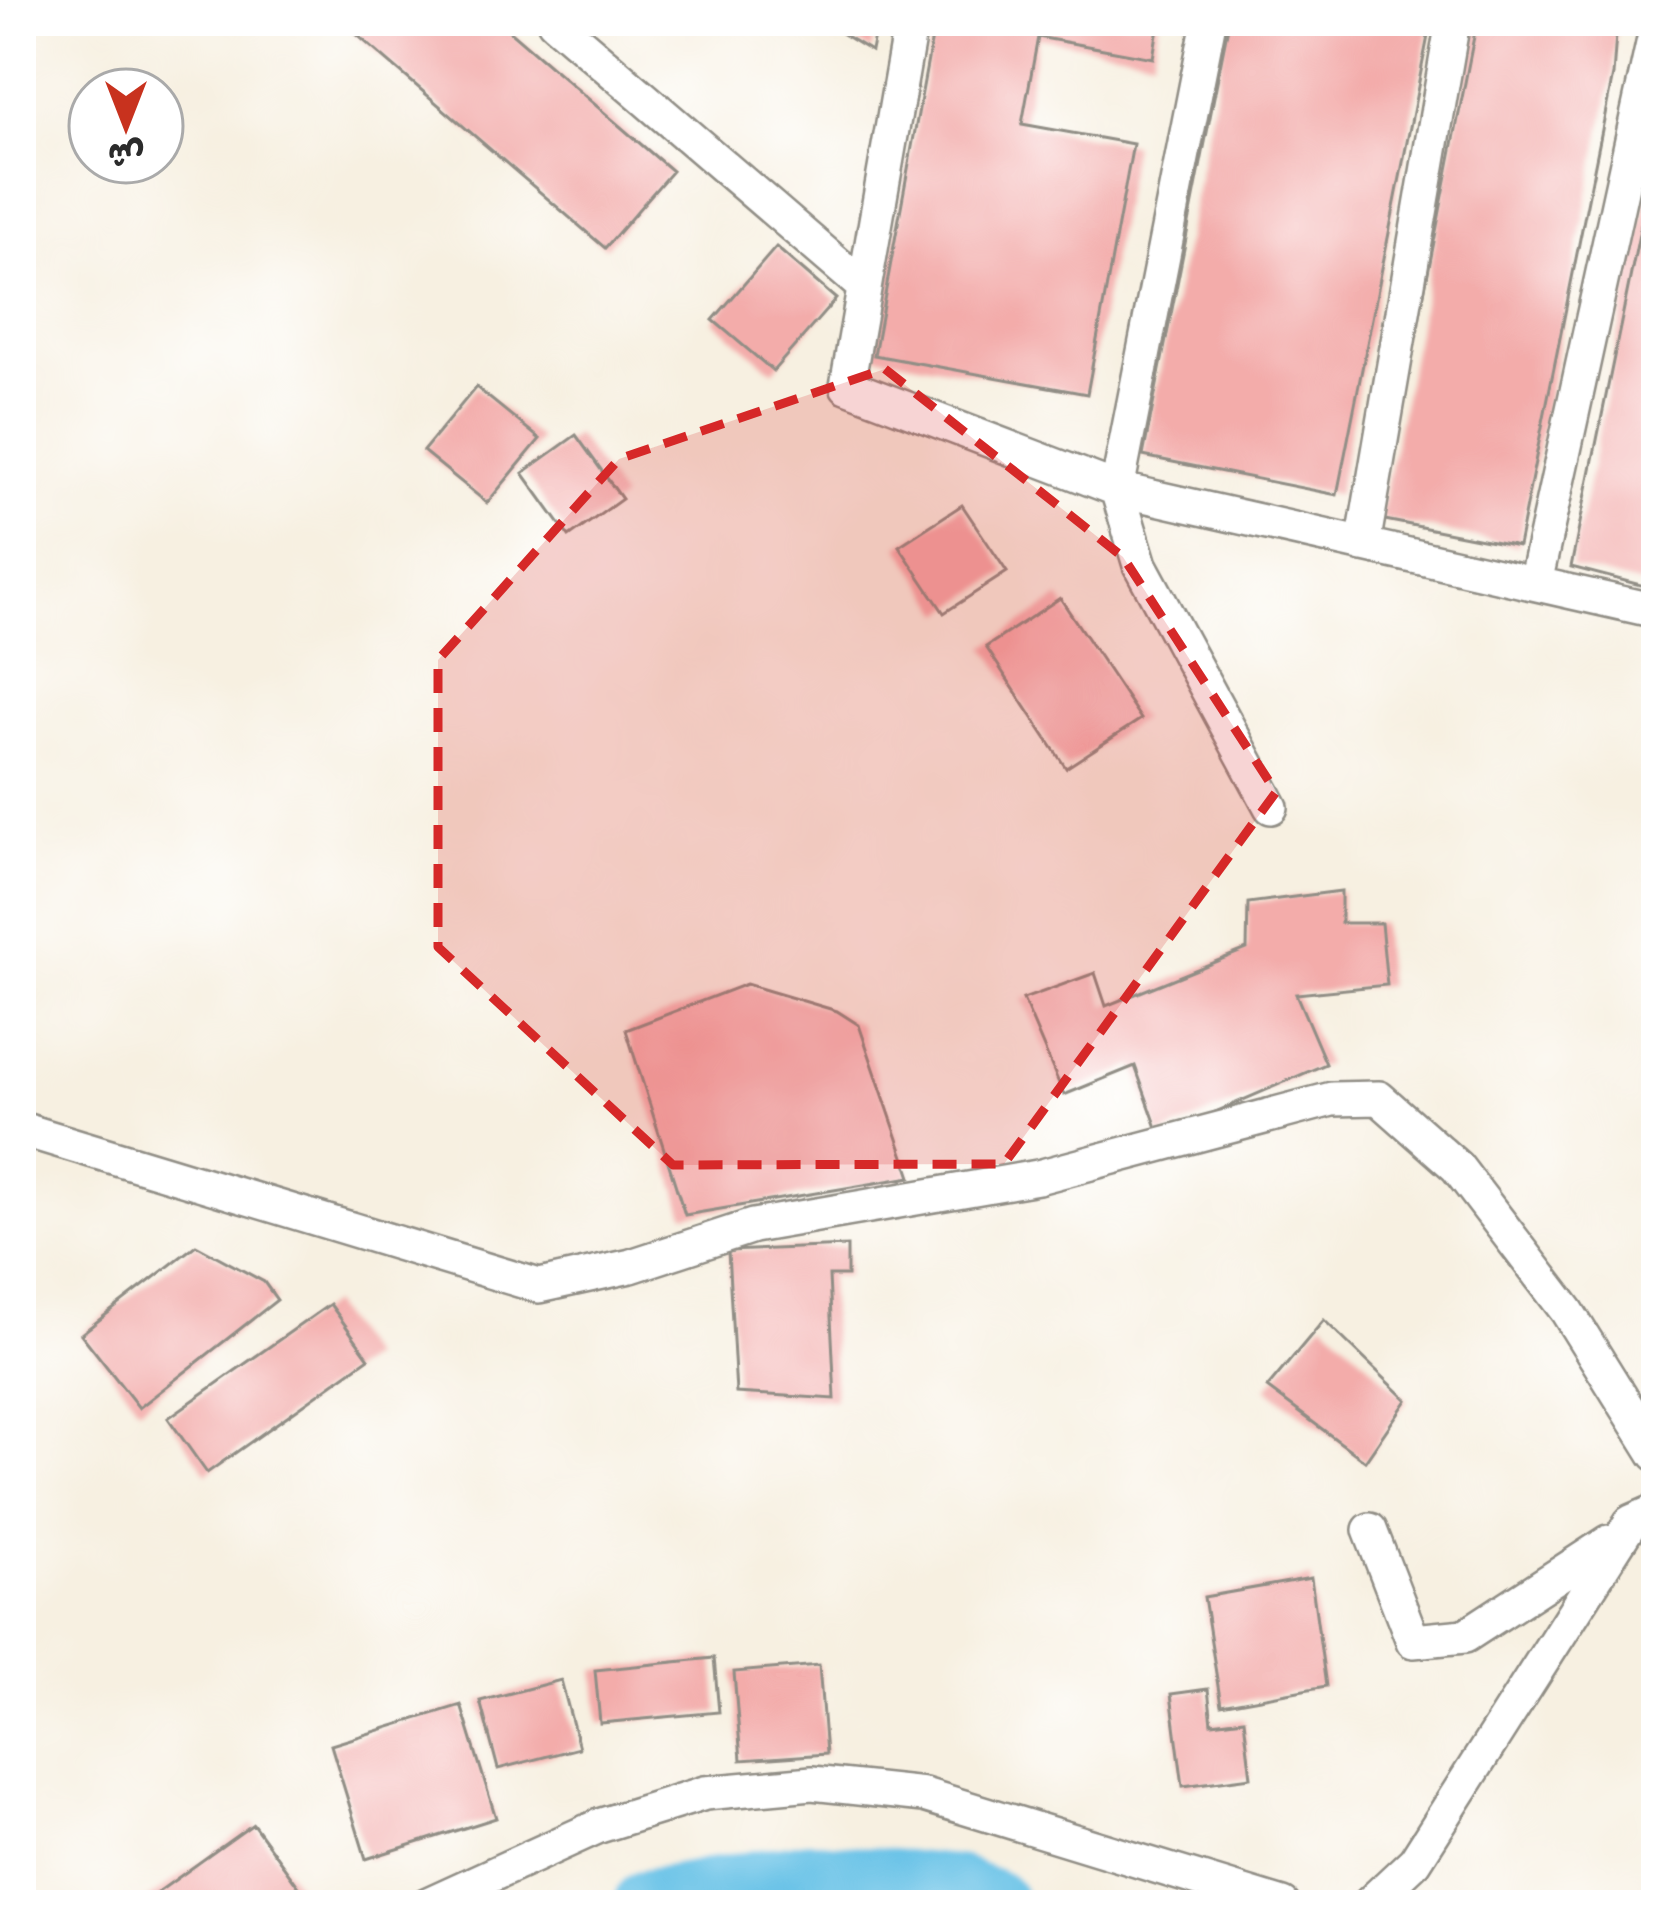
<svg xmlns="http://www.w3.org/2000/svg" width="1677" height="1926" font-family="Mali,'Playpen Sans Arabic',sans-serif">
	<style>
		.lines { fill: none; stroke-linecap: round; stroke-linejoin: round }
		.river { stroke: #6ac3e7; stroke-width: 72 }
		.building { fill: #f3acaa }
		.street-casing { stroke: #918e86; stroke-width: 38 }
		.street { stroke: #fff; stroke-width: 33 }
		.marked { fill: #d62828; fill-opacity: 0.2; stroke: #d62828; stroke-width: 9; stroke-dasharray: 24 15; stroke-linejoin: round }
	</style>
	<rect width="100%" height="100%" fill="#fff"/>
	<filter id="ink" filterUnits="userSpaceOnUse"><feTurbulence type="fractalNoise" baseFrequency=".00833" numOctaves="2"/><feDisplacementMap in="SourceGraphic" scale="24" xChannelSelector="R" yChannelSelector="G"/><feConvolveMatrix kernelMatrix="1 2 1 2 8 2 1 2 1" color-interpolation-filters="sRGB"/></filter>
	<filter id="wash" filterUnits="userSpaceOnUse"><feTurbulence type="fractalNoise" baseFrequency=".004" numOctaves="4" result="noise"/><feDisplacementMap in="SourceGraphic" scale="48" xChannelSelector="R" yChannelSelector="G"/><feGaussianBlur stdDeviation="2.7" result="paint"/><feColorMatrix in="noise" values="0 0 0 0 0 0 0 0 0 0 0 0 0 0 0 0 0 1.4 0 .05"/><feComposite in="paint" operator="in"/></filter>
	<g filter="url(#wash)">
		<rect width="100%" height="100%" fill="#f7f0e1"/>
		<g class="lines">
			<path class="river" d="M649,1905L809,1877L956,1891L991,1905"/>
		</g>
		<g id="blocks">
			<path class="building" d="M341,21H498L672,171L605,248Z
				M821,21H877L871,51Z
				M935,21H1159L1153,58L1038,37L1022,124L1133,144L1087,394L874,355Z
				M1229,21H1431L1337,495L1143,456Z
				M1477,21H1617L1613,75L1518,546L1380,519Z
				M1654,161H1656V589L1571,567Z
				M776,247L836,299L773,371L713,320Z
				M476,387L540,439L487,503L423,451Z
				M576,435L622,499L569,537L523,473Z
				M962,505L1007,572L944,613L899,546Z
				M1060,598L1141,719L1066,768L986,647Z
				M1341,891V923H1381L1387,985L1296,994L1326,1064L1160,1136L1135,1066L1064,1095L1023,999L1095,973L1106,1006L1247,949L1248,903Z
				M746,984L837,1011L859,1025L911,1177L685,1215L626,1030Z
				M196,1245L264,1282L277,1300L139,1408L81,1334Z
				M847,1246V1276H829L835,1399L736,1393L728,1251Z
				M330,1304L369,1358L207,1473L168,1418Z
				M1324,1320L1407,1400L1365,1461L1267,1388Z
				M1311,1578L1326,1686L1221,1705L1204,1597Z
				M714,1658L719,1712L600,1723L595,1670Z
				M819,1665L826,1754L741,1760L734,1672Z
				M561,1680L579,1748L498,1769L480,1701Z
				M1208,1689L1212,1723L1244,1719L1251,1777L1183,1786L1171,1694Z
				M461,1705L496,1818L366,1859L331,1745Z
				M253,1824L312,1905H140Z"/>
		</g>
	</g>
	<g filter="url(#ink)">
		<use href="#blocks" fill-opacity="0" stroke="#918e86" stroke-width="3"/>
		<g class="lines">
			<g class="street-casing">
				<path id="street" d="M554,21L864,287
					M911,21L847,386L1117,489L1656,611
					M1209,21L1117,489L1140,565L1271,807
					M1363,545L1453,21
					M1535,583L1656,30
					M21,1129L539,1286L631,1266L753,1226L1038,1177L1332,1099L1379,1098L1457,1167L1567,1311L1656,1454
					M1370,1530L1413,1641L1465,1636L1609,1542
					M426,1905L599,1826L705,1793L812,1783L924,1795L1283,1905
					M1368,1905L1415,1861L1631,1522L1656,1511"/>
			</g>
			<use href="#street" class="street"/>
		</g>
	</g>
	<path class="marked" d="M885,369L1123,557L1276,792L1004,1164L673,1165L438,947V660L619,459Z"/>
	<rect width="1677" height="1926" fill="none" stroke="#fff" stroke-width="72"/>
	<g transform="translate(126 126) rotate(180)"><circle r="57" fill="#ffffff" stroke="#aaaaaa" stroke-width="3"/>
	<path d="M0-9L21 45L0 30L-21 45Z" fill="#c8321e"/>
	<text y="-18" font-size="33" font-weight="bold" text-anchor="middle" fill="#2b2b2b">ش</text>
	</g>
</svg>
